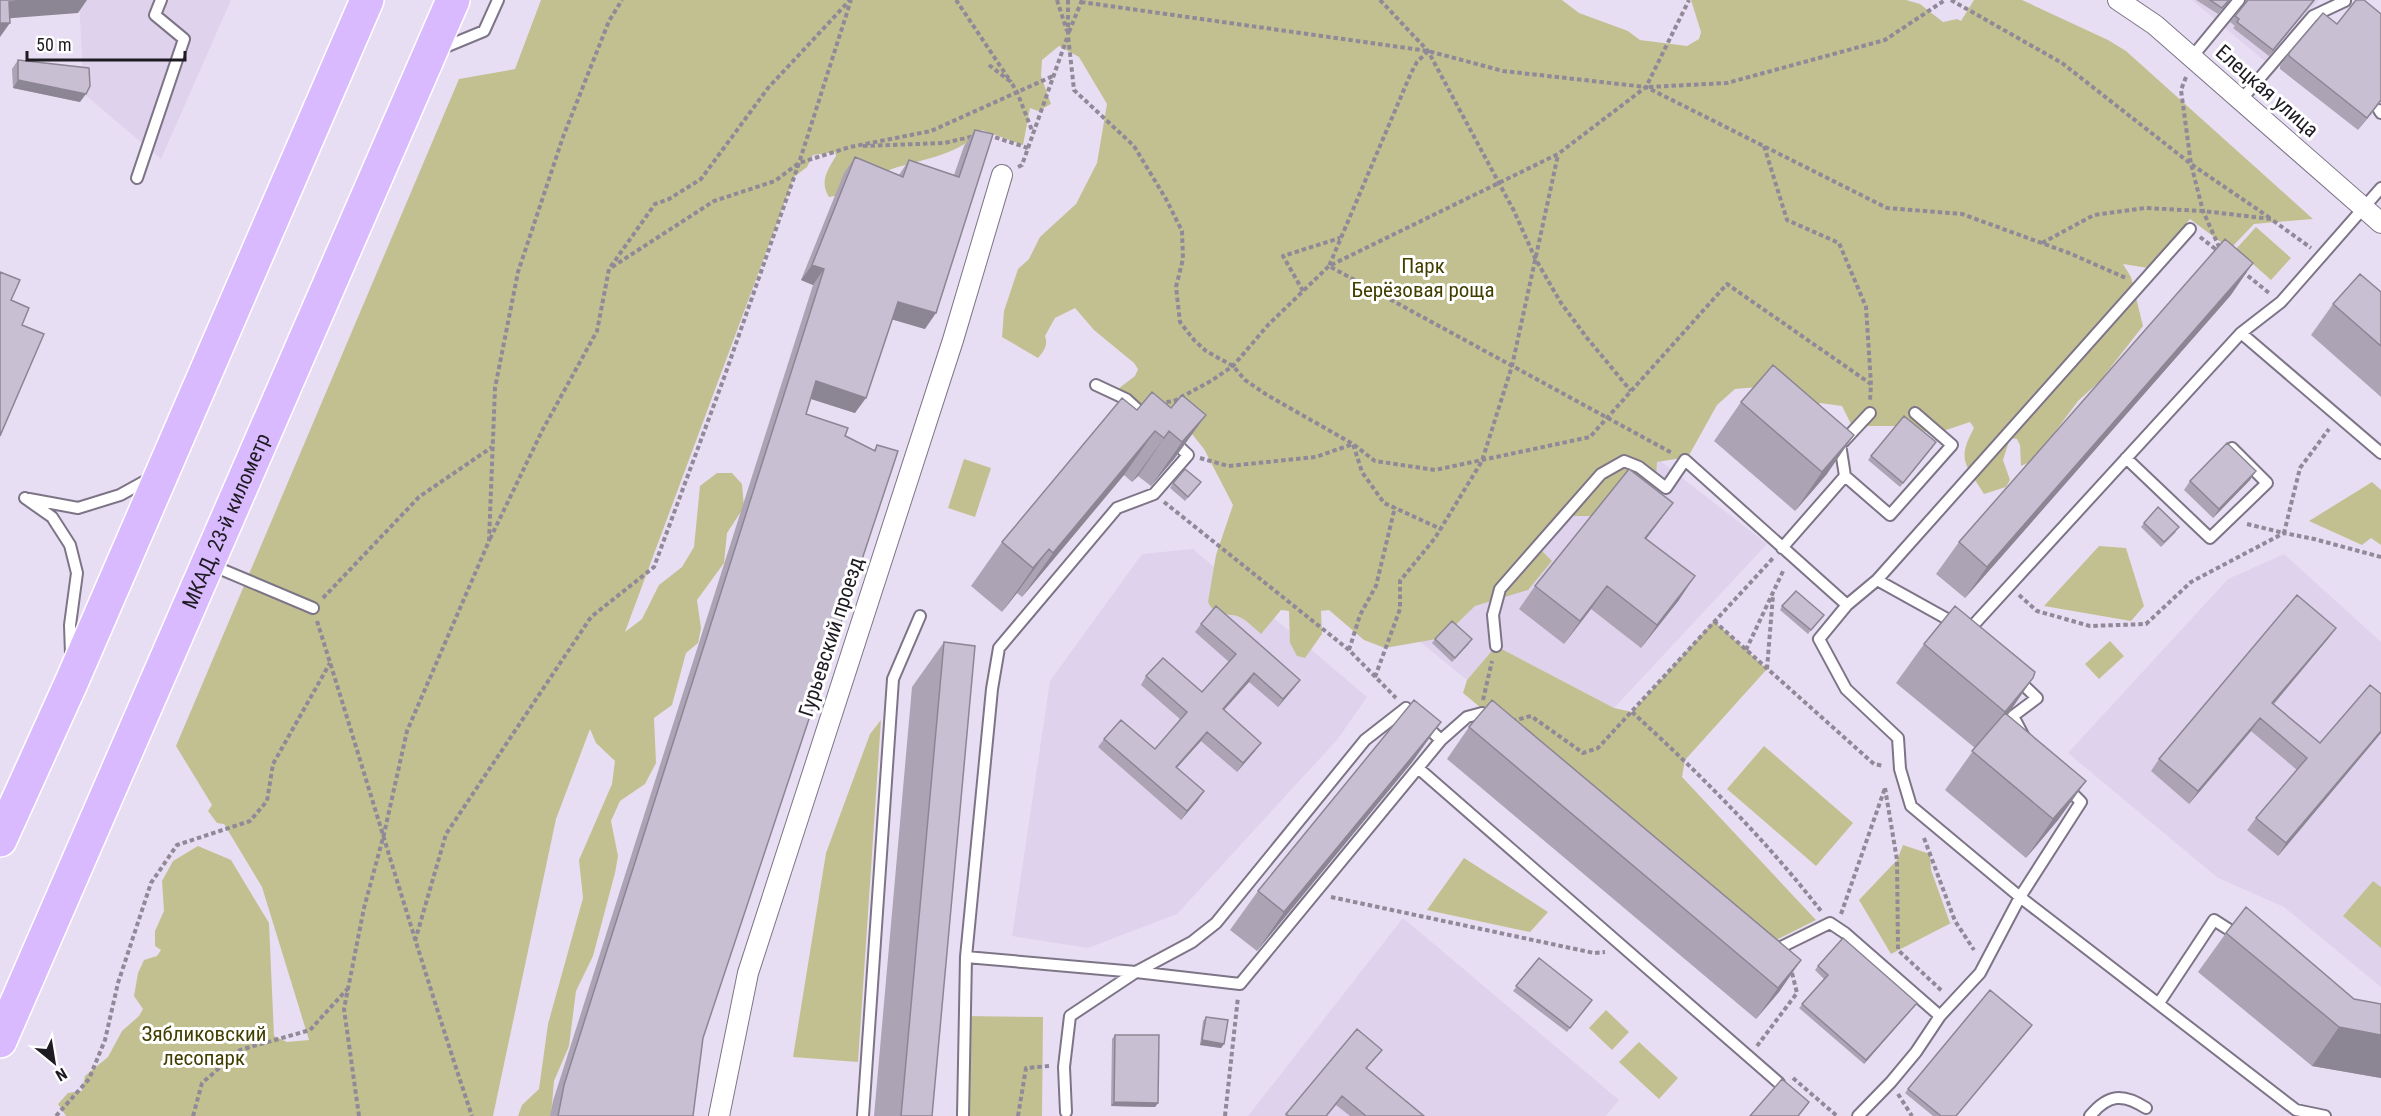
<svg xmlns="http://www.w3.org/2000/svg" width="2381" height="1116" font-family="'Roboto Condensed',sans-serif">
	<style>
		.built { fill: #ded2ed }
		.green { fill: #c2c091 }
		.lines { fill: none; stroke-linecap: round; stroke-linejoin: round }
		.lane-casing { stroke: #7d7587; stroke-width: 14 }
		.street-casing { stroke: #7d7587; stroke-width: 22 }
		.highway-casing { stroke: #fff; stroke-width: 36 }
		.path { stroke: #908998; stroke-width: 4; stroke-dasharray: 4.5 3; stroke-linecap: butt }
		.lane { stroke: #fff; stroke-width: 10 }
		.street { stroke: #fff; stroke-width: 20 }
		.highway { stroke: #dabafe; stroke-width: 33 }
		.wall { fill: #aca4b5 }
		.shaded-wall { fill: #8c8694 }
		.building { fill: #c8bfd3; stroke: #8c8694; stroke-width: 1.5 }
		.labels { text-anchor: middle; stroke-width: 6; stroke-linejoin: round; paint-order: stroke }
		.street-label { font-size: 21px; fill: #1e1b22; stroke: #fff }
		.park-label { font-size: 21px; fill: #423e00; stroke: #fff }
	</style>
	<rect width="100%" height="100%" fill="#e8def3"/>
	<path class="built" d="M79,0H231L161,159L84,94Z
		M2192,0H2319L2267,63Z
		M1636,442L1767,544L1614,708L1496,646L1467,680L1419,641Z
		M1193,549L1367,697L1337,740L1177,914L1088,948L1012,936L1050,681L1142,554Z
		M2284,554L2381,642V987L2284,907L2218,878L2068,753L2228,579Z
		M1403,918L1619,1100L1606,1116H1248Z"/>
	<path class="green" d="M541,0H1562L1579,13L1628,31L1640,40L1687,46L1699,39L1701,32L1691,0H1906L1920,4L1943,22L1957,19L1961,21L1974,0H2022L2108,40L2126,51L2313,219L2254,224L2230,249L2190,219L2148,268L2123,264L2131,277L2143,326L2100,381L2078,401L2034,460L2021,466L2020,445L2017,439L2010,438L2003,460L2010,480L2006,487L1984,494C1966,464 1956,461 1974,428L1970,422L1934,434L1904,426H1852L1842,406L1820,403L1805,421L1758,387L1735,389L1717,405L1688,457L1657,462L1655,490L1628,488L1591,516H1568L1540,549L1552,561L1528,590L1475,606L1442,638L1385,648L1364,640L1329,610L1321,611L1322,634L1305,658L1297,656L1290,643L1289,611L1281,610L1261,634C1255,629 1245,618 1237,616C1222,612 1217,619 1208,602L1216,555L1233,505L1204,449L1176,414L1171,435L1118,389L1135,376L1138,369L1134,363L1094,330L1075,308L1055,318L1045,336C1048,345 1045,350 1038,358L1002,337L1004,311L1018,269L1029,259L1040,237L1076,204L1097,163L1107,104L1079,57L1059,46L1042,60L1041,76L1051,104L1038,111L1030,108L1023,145L982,130C954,159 919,158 884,172C863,182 853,194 829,197C819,182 828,169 836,156L835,152L813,155L807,167L794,177L625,632L642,619L659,585L682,567L694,547L700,486L717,473H732L742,484L744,507L727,533L724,563L697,600L701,628L698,643L686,653L672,705L654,718L656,763L645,784L620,801L611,821L618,856L615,873L593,956L576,991L569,1046L554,1081L551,1116H518L522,1105L539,1089L548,1024L583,898L579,860L612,784L615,761L596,743L590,729L556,819L493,1116H66L58,1104L68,1093L82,1091L85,1076L108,1057L122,1031L139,1016L143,1009L134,996L138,973L144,960L157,956L161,950L155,946V931L164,911L162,881L173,861L198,846L231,860L269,923L274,1036L287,1042L309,1040L262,887L224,824L217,823L208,811L212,805L176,746L459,79L515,69Z
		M2256,227L2291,258L2271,280L2236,249Z
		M964,459L991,468L975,517L948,508Z
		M2372,482L2381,490V545L2371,538L2362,545L2309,521Z
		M2099,546L2126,548L2144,606L2131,621L2044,606Z
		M1714,621L1767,669L1685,760L1682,777L1816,920L1772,942L1759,940L1463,693L1467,680L1496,646L1614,708L1632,712Z
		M2110,641L2124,656L2099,679L2085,664Z
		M881,720L858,1062L793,1057L826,853L870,734Z
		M1764,746L1853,823L1816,866L1727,789Z
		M1903,845L1930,854L1931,870L1950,923L1955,921L1891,954L1859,900L1897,860Z
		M1464,858L1548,912L1530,932L1427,910Z
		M2373,881L2381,887V948L2343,916Z
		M1606,1010L1629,1032L1612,1050L1589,1028Z
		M964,1016L1043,1017L1042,1116H963Z
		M1639,1042L1678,1078L1659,1099L1619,1062Z"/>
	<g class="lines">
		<g class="lane-casing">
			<path id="lane" d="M438,50L484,31L498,0
				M2192,57L2239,0
				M2241,100L2313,16L2345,1
				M2379,110L2381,113
				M137,178L184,39L155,15L161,0
				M2381,188L2281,302L2241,333L2381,453
				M1096,385L1126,399L1148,419
				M1843,442L1870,413
				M2126,458L2210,538L2267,483L2232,448
				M1845,476L1890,515L1952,445L1915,413
				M25,498L52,517L70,545L77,573L70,625L71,654
				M29,499L78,508L120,495L151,478
				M1782,548L1845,476L1840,444L1837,441
				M211,565L313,608
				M1877,580L2190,229
				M1958,625L1877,580L1847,605L1819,639L1846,689L1898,738L1900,769L1911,806L2020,897L2296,1110L2325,1116
				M1968,631L2241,333
				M1496,646L1493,615L1500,589L1601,474L1624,461L1639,467L1666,488L1685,460L1847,605
				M2016,678L2037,698L2013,716L2023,735
				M1418,768L1779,1083
				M1770,947L1777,949L1830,923L1845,933L1940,1016
				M966,957L1136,972L1240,984L1441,740
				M2159,1003L2214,920L2239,936
				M1066,1112L1064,1067L1070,1016L1136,972L1192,942L1216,923L1365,740L1406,708L1441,740L1467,717L1482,713L1492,721
				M863,1116L893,679L920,616
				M963,1116L966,957L992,689L999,648L1117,508L1154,494L1188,455L1171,439
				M1858,1116L1891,1082L1916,1052L1940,1016L1980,973L2020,897L2081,802L2065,786
				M2090,1116C2108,1094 2123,1093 2146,1108"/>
		</g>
		<g class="street-casing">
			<path id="street" d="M2118,0L2155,25L2381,223
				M719,1116L748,973L953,340L1002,175"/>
		</g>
		<g class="highway-casing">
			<g id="highway">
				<path d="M0,840L72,681L367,0"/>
				<path id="s1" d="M0,1041L453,0"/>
			</g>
		</g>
		<path class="path" d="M956,0L1011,82
			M1057,0L1067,31
			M1068,0V35L1074,90L1134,146L1166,199L1182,231L1183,259L1176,287L1180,322L1194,340L1206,351L1233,366L1245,380L1267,395L1353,444L1375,461L1435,470L1590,437L1727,284L1871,384L1870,401
			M1380,0L1428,51L1514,211L1535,258L1561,303L1587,338L1631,391
			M1951,0L2062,63L2191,164L2270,218
			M1081,2L1428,51L1503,71L1646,87L1887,208L1962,214L2069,253L2126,278
			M1069,32L1082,0
			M1428,51L1417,62L1411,73L1329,266L1672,453
			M989,65L1011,82L1017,92L1033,133
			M2186,77L2181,90L2191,164L2203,211L2220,249
			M1649,87L1727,83L1885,40L1945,0
			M988,135L1028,148
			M863,146L944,143L975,136
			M1764,146L1787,220L1839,243L1866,307L1871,384
			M1018,167L1022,165L1067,38
			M2200,237L2218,251
			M2042,243L2094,215L2145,208L2203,211L2271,219L2311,248
			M612,267L714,201L775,181L799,163L850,147L931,131L1053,76
			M2242,271L2269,293
			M1303,291L1283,256L1340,238
			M1159,403L1174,401L1211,381L1233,366L1268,325L1329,266L1558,154L1646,87L1689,0
			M1200,458L1228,466L1316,457L1353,444L1362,472L1384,503L1441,529
			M1164,502L1349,650L1396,698
			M2247,524L2284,533L2300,468L2329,429
			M490,539L542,431L597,331L609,269L655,204L669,199L701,179L768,88L850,0
			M2019,595L2037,611L2090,626L2146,624L2191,582L2284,533L2314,539L2381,557
			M323,598L419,497L492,447
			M317,621C369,786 417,952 472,1116
			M1714,621L1874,764L1884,766
			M1349,650L1360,615L1376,586L1395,507
			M1746,650L1784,569
			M1767,669L1773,595
			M1375,677L1400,609V581L1435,538L1482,461L1512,366L1558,155
			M1483,700L1492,661
			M1632,712C1699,773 1765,839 1821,911
			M1512,721L1531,716L1583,753L1598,748L1774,557
			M1885,788L1897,860L1898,950L1943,992
			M1924,838L1955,921L1974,950
			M1331,897L1594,953L1605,952
			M1841,914L1885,788
			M415,941L446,834L591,617L654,567L725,375L799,163L851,0
			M1757,1046L1797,993L1791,969
			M1793,1078L1837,1116
			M1898,1094L1912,1116
			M56,1116L89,1079L105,1040L118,983L151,883L177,845L250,821L267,801L273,764L330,663
			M193,1116L202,1083L240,1050L310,1030L350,986
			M359,1116L344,1009L364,908L384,834L407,731L489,541L495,388L518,272L563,137L609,21L622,0
			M1018,1116L1026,1068L1049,1066
			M1225,1116L1238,997"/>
		<use href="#lane" class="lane"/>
		<use href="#street" class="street"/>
		<use href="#highway" class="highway"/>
	</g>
	<path class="wall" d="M2196,0H2229L2218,14Z
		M2246,0H2315L2269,56L2233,28L2235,26L2230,22L2245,3Z
		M2337,24L2380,103L2358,130L2280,69V66L2289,53Z
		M18,60L80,102L13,88L12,69Z
		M975,130L925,329L892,319L855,413L811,399L806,414L874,450L877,445L703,1038L693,1116H550L553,1101L813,285L801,280L844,173L855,157L899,175L909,160L954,175L964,146Z
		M2381,292V397L2311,335L2333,304Z
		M2231,295L1965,598L1936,574L1959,542Z
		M1741,402L1827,474L1795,511L1714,441Z
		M1171,408L1206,415L1174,459L1151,486L1138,476L1132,482L1124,475L1022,597L1017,593L1002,612L971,586L1002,542L1137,410Z
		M1933,447L1900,487L1868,460L1871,456Z
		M2250,480L2213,518L2184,490L2190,481Z
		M1201,482L1185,501L1170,488L1173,483Z
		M1673,503L1646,539L1679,600L1641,648L1591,609L1564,644L1519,609L1535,586Z
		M2144,523L2176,532L2161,547L2141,527Z
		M1782,606L1824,615L1808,634L1780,610Z
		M1201,624L1300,680L1294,688L1278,707L1249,682L1223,710L1255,751L1237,772L1201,741L1177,768L1198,800L1181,820L1098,747L1104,739L1155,749L1180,719L1141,685L1146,676L1202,692L1229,662L1195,632Z
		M2336,628L2327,640L2274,704L2320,743L2381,733L2278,856L2247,830L2256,818L2297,770L2251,731L2189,804L2151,771L2159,759Z
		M1435,639L1469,644L1452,662L1432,643Z
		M944,642L932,1116H874L912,687Z
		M1924,644L2033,678L2007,715L2086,781L2058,820L2026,858L1945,790L1975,748L1896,683Z
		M1469,727L1801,960L1779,992L1756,1019L1447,759Z
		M1413,761L1257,951L1230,930L1258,891Z
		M2226,933L2354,999L2381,1004V1078L2312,1066L2198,972Z
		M1539,958L1592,1000L1567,1032L1513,991Z
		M1818,966L1917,1003L1864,1064L1799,1008L1824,979L1815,970Z
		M1206,1017L1224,1044L1221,1048L1200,1045L1203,1021Z
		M1357,1029L1382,1050L1367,1068L1424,1116H1350L1336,1105L1327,1116H1285Z
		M1115,1035L1158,1103L1155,1107L1111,1106L1112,1039Z
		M1908,1089L1956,1116H1933L1905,1093Z"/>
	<path class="shaded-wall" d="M43,0H87L78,13L0,19L9,2Z
		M2314,0H2315L2269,56L2273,50Z
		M0,23H10L0,37Z
		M18,80L86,94L80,102L13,88Z
		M2381,94V101L2358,130L2367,118Z
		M2253,263L2231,295L1965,598L1987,567Z
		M812,265L824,269L813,285L801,280Z
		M898,302L936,313L925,329L887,318Z
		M816,381L866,398L855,413L805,397Z
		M1206,415L1174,459L1151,486L1182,442Z
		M1155,431L1124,475L1022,597L1053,553Z
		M1169,431L1138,476L1132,482L1164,438Z
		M1854,435L1827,474L1795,511L1822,472Z
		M2256,471L2250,480L2213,518L2219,509Z
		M1673,503L1656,526L1629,561L1645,538Z
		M1049,549L1017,593L1002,612L1033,568Z
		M1695,576L1679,600L1641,648L1657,625Z
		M1607,586L1591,609L1564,644L1580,621Z
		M2336,628L2327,640L2264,715L2272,703Z
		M1254,673L1249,682L1217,718L1223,709Z
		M2033,678L2006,717L1978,750L2005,712Z
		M1300,680L1294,688L1278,707L1283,699Z
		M2260,718L2251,731L2189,804L2198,791Z
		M1441,722L1413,761L1257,951L1284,912Z
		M2381,731V733L2278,856L2286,843Z
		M1207,732L1201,741L1170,775L1176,767Z
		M1261,743L1255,751L1237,772L1243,763Z
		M2086,781L2058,820L2026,858L2053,819Z
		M1204,791L1198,800L1181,820L1187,811Z
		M1801,960L1779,992L1756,1019L1778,988Z
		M1917,1003L1914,1007L1864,1064L1866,1060Z
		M2339,1027L2381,1035V1078L2312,1066Z
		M1202,1040L1224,1044L1221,1048L1200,1045Z
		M1114,1102L1158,1103L1155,1107L1111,1106Z"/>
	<path class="building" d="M0,0H43L9,2L10,23H0Z
		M2210,0H2229L2222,8Z
		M2248,0H2314L2273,50L2237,22L2239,19L2235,16Z
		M2356,0H2364L2381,14V100L2367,118L2289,56V53L2323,13L2337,24Z
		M18,60L89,68L90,86L86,94L18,80Z
		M975,130L993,134L936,313L898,302L866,398L816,381L806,414L848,428L845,436L875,451L877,445L898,451L703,1038L693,1116H558L564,1085L824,269L812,265L855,157L903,177L909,160L959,177Z
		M2225,239L2253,263L1987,567L1959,542Z
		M0,272L20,280L11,300L29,308L22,325L44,334L0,436Z
		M2360,274L2381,292V346L2333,304Z
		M1773,365L1854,435L1822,472L1741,402Z
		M1152,392L1171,408L1182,395L1206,415L1182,442L1169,431L1164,438L1155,431L1053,553L1049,549L1033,568L1002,542L1122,398L1137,410Z
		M1904,416L1936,442L1903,483L1871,456Z
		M2227,443L2256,471L2219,509L2190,481Z
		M1185,469L1201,482L1188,497L1173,483Z
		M1629,469L1673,503L1645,538L1695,576L1657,625L1607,586L1580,621L1535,586Z
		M2158,507L2179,527L2164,542L2144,523Z
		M1796,591L1824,615L1811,630L1782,606Z
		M2297,595L2336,628L2272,703L2320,743L2370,685L2381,694V731L2286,843L2256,818L2307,758L2260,718L2198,791L2159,759Z
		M1216,606L1300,680L1283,699L1254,673L1223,709L1261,743L1243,763L1207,732L1176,767L1204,791L1187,811L1104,739L1121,720L1155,749L1187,712L1146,676L1163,658L1202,692L1236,654L1201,624Z
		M1955,606L2035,672L2033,678L2005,712L1924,644Z
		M1452,621L1472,639L1455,658L1435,639Z
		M944,642L975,646L932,1116H901Z
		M1414,700L1441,722L1284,912L1258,891Z
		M1492,700L1801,960L1778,988L1469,727Z
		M2005,713L2086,781L2053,819L1972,751Z
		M2246,907L2354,999L2381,1004V1035L2339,1027L2226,933Z
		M1843,938L1917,1003L1866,1060L1802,1004L1828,975L1818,966Z
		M1539,958L1592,1000L1570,1028L1516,986Z
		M1990,990L2032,1025L1956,1116H1941L1908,1089Z
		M1206,1017L1228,1020L1224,1044L1202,1040Z
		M1357,1029L1382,1050L1366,1068L1424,1116H1366L1342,1096L1326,1116H1289L1286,1114Z
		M1115,1035H1159L1158,1103L1114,1102Z
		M1782,1079L1809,1102L1798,1116H1750Z"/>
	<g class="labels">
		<g class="street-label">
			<text transform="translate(2267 91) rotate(41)" y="7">Елецкая улица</text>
			<text dy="7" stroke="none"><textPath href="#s1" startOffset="567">МКАД, 23-й километр</textPath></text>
			<text transform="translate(831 637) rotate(-72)" y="7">Гурьевский проезд</text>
		</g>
		<g class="park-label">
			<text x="1423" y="273">Парк<tspan x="1423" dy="24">Берёзовая роща</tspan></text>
			<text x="204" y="1041">Зябликовский<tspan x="204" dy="24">лесопарк</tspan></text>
		</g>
	</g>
	<g transform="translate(54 1062) rotate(150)" stroke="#ffffff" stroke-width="4.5" paint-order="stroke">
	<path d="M0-4.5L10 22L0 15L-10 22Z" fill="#1e1b22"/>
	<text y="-9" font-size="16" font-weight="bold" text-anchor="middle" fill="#1e1b22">N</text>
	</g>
	<path d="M27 51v9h158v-9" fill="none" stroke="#1e1b22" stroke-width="3"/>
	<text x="36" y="51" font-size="18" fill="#1e1b22" stroke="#ffffff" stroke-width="4.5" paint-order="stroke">50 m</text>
</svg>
